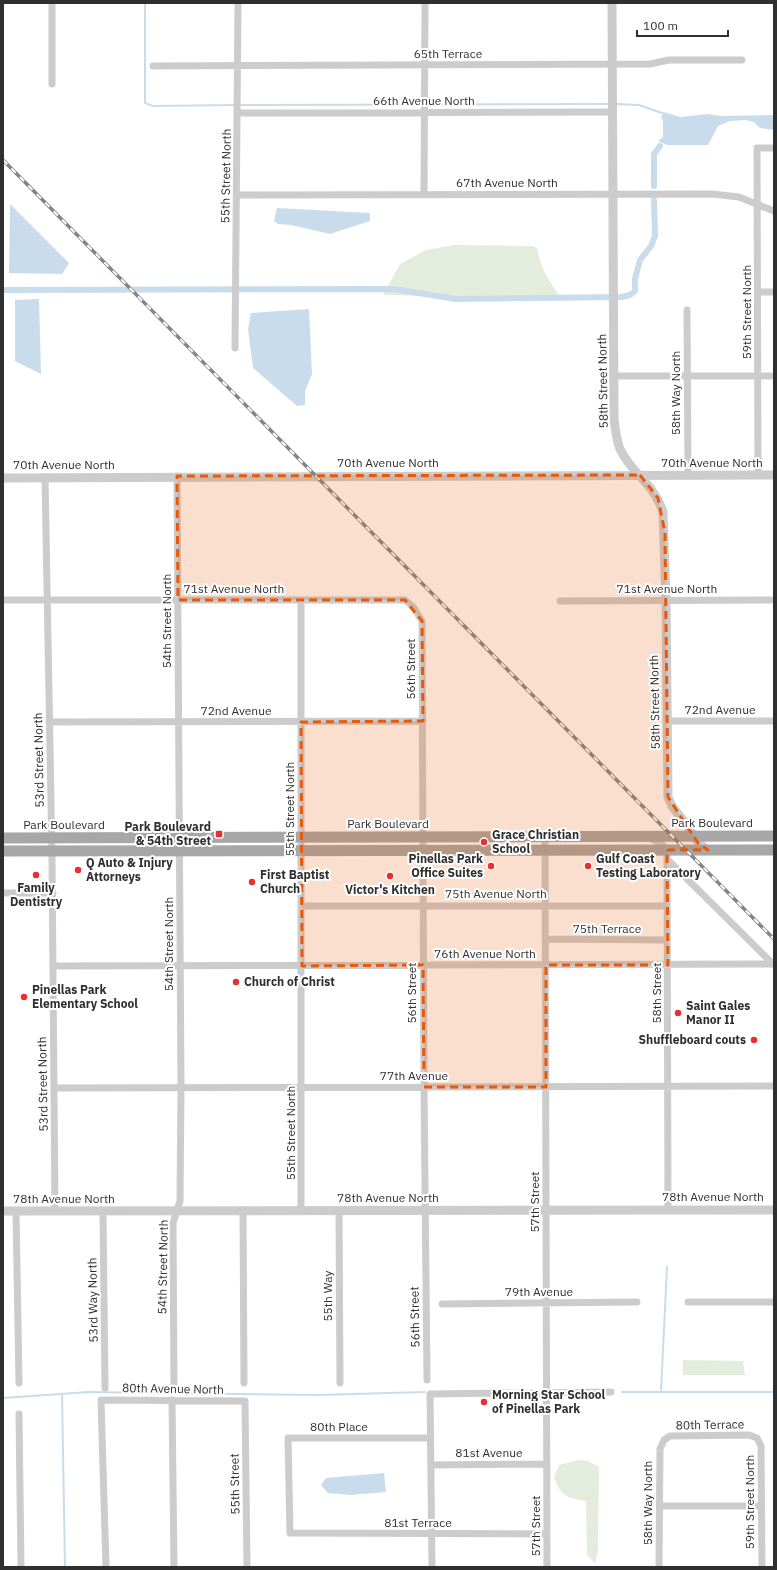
<svg xmlns="http://www.w3.org/2000/svg" width="777" height="1570" font-family="'IBM Plex Sans',sans-serif">
	<style>
		.green { fill: #e4ecdd }
		.water { fill: #c9dcec }
		.lines { fill: none; stroke-linecap: round; stroke-linejoin: round }
		.stream { stroke: #c9dcec; stroke-width: 2 }
		.canal { stroke: #c9dcec; stroke-width: 6 }
		.minor { stroke: #ccc; stroke-width: 7 }
		.tertiary { stroke: #ccc; stroke-width: 9 }
		.primary { stroke: #a7a7a7; stroke-width: 11 }
		.rail-casing { stroke: #848484; stroke-width: 3.5 }
		.rail { stroke: #fff; stroke-width: 2; stroke-dasharray: 6; stroke-linecap: butt }
		.marked { fill: #e8590c; fill-opacity: 0.2; stroke: #e8590c; stroke-width: 3; stroke-dasharray: 8 5; stroke-linejoin: round }
		.poi-dot { fill: #e63130; stroke: #fff; stroke-width: 1.5 }
		.labels { text-anchor: middle; stroke-width: 4; stroke-linejoin: round; paint-order: stroke }
		.street-label { font-size: 12px; fill: #2f2f2f; stroke: #fff }
		.poi-label { font-size: 12px; font-weight: bold; fill: #2f2f2f; stroke: #fff; text-anchor: start }
	</style>
	<rect width="100%" height="100%" fill="#fff"/>
	<path class="green" d="M454,245L533,246L537,248C540,268 550,282 561,298L383,295L400,264L426,250Z
		M683,1360L743,1361L745,1375H683Z
		M579,1460L588,1461L599,1467L598,1551L595,1563L587,1555L586,1501C567,1497 561,1497 554,1477L559,1465Z"/>
	<path class="water" d="M663,112L681,117L707,114L722,116L774,115V130L760,128L754,122L745,120L730,121L718,126L708,145H667L658,141L663,137V121L661,116L663,115Z
		M10,204L69,263L62,274L9,273Z
		M277,208L370,213V221L330,234L291,225L278,224L274,221Z
		M39,299L41,374L15,361V300Z
		M309,309L312,374L305,391V405L297,406L253,368L248,329L251,313Z
		M384,1473L386,1492L351,1495L328,1493L321,1485L326,1478Z"/>
	<g class="lines">
		<path class="stream" d="M145,3V103L153,106L235,105
			M616,104L639,105L662,113
			M240,105L609,104
			M661,1391L667,1267
			M622,1392H774
			M62,1394L65,1567
			M3,1398L89,1392L318,1395L425,1392"/>
		<path class="canal" d="M654,186V154L660,146
			M3,290L393,289L456,299L621,297L630,295L635,291V279L640,260L651,246L655,236L654,200"/>
		<path class="minor" d="M52,3V84
			M153,66L650,64L669,60H742
			M237,113L612,112
			M424,194L425,3
			M237,195L712,194L739,197L774,211
			M758,292H774
			M687,310L688,475
			M235,348L238,3
			M614,376H774
			M758,475L757,148H774
			M45,477L52,857L55,1211
			M3,600H405L414,608L422,621L424,1087L427,1380
			M301,601V1210
			M560,601L774,600
			M667,721H774
			M49,722L423,721
			M545,836L547,1567
			M651,839L661,843L667,850L668,1209
			M667,859L774,965
			M3,893H53
			M301,906H667
			M546,939L667,940
			M53,966L774,964
			M54,1088L774,1086
			M243,1210L244,1383
			M339,1210L340,1383
			M16,1211L19,1383
			M103,1211L105,1388
			M688,1302H774
			M442,1304L637,1302
			M174,1387L173,1223L180,1201L181,1088L177,476
			M172,1400L174,1567
			M19,1414L21,1567
			M430,1438H288L290,1533L547,1534
			M431,1465L547,1464
			M660,1506H761
			M106,1567L101,1400L245,1401L247,1567
			M432,1567L430,1394L611,1392
			M659,1567L660,1449L664,1440L670,1436L749,1435L757,1438L761,1446L762,1567"/>
		<path class="tertiary" d="M612,3L614,420C616,430 616,442 621,451C633,475 653,482 663,512L666,599L668,797L672,806L689,828L698,843L708,850
			M3,478L774,475
			M3,1211L774,1210"/>
		<path class="primary" d="M3,838L774,836
			M3,851L774,850"/>
		<g class="rail-casing">
			<path id="rail" d="M3,160L774,939"/>
		</g>
		<use href="#rail" class="rail"/>
	</g>
	<path class="marked" d="M640,475L658,498L665,533L668,797L698,843L708,850H667L668,965H546V1087H424L423,965L302,966L301,722L423,721L422,621L405,600H178L177,476Z"/>
	<g class="poi-dot">
		<rect x="215" y="830" width="8" height="8" rx="2"/>
		<circle cx="484" cy="842" r="4"/>
		<circle cx="491" cy="866" r="4"/>
		<circle cx="588" cy="866" r="4"/>
		<circle cx="78" cy="870" r="4"/>
		<circle cx="36" cy="875" r="4"/>
		<circle cx="390" cy="876" r="4"/>
		<circle cx="252" cy="882" r="4"/>
		<circle cx="236" cy="982" r="4"/>
		<circle cx="24" cy="997" r="4"/>
		<circle cx="678" cy="1013" r="4"/>
		<circle cx="754" cy="1040" r="4"/>
		<circle cx="484" cy="1402" r="4"/>
	</g>
	<g class="labels">
		<g class="street-label">
			<text x="448" y="58">65th Terrace</text>
			<text x="424" y="105">66th Avenue North</text>
			<text transform="translate(226 176) rotate(-89)" y="4">55th Street North</text>
			<text x="507" y="187">67th Avenue North</text>
			<text transform="translate(747 312) rotate(-90)" y="4">59th Street North</text>
			<text transform="translate(603 381) rotate(-91)" y="4">58th Street North</text>
			<text transform="translate(676 393) rotate(-90)" y="4">58th Way North</text>
			<text x="388" y="467">70th Avenue North</text>
			<text x="712" y="467">70th Avenue North</text>
			<text x="64" y="469">70th Avenue North</text>
			<text x="234" y="593">71st Avenue North</text>
			<text x="667" y="593">71st Avenue North</text>
			<text transform="translate(167 621) rotate(-90)" y="4">54th Street North</text>
			<text transform="translate(411 669) rotate(-90)" y="4">56th Street</text>
			<text transform="translate(655 702) rotate(-91)" y="4">58th Street North</text>
			<text x="720" y="714">72nd Avenue</text>
			<text x="236" y="715">72nd Avenue</text>
			<text transform="translate(39 760) rotate(-91)" y="4">53rd Street North</text>
			<text transform="translate(290 809) rotate(-90)" y="4">55th Street North</text>
			<text x="712" y="827">Park Boulevard</text>
			<text x="388" y="828">Park Boulevard</text>
			<text x="64" y="829">Park Boulevard</text>
			<text x="496" y="898">75th Avenue North</text>
			<text x="607" y="933">75th Terrace</text>
			<text transform="translate(169 944) rotate(-90)" y="4">54th Street North</text>
			<text x="485" y="958">76th Avenue North</text>
			<text transform="translate(412 993) rotate(-90)" y="4">56th Street</text>
			<text transform="translate(657 993) rotate(-90)" y="4">58th Street</text>
			<text x="414" y="1080">77th Avenue</text>
			<text transform="translate(43 1084) rotate(-91)" y="4">53rd Street North</text>
			<text transform="translate(291 1133) rotate(-90)" y="4">55th Street North</text>
			<text x="713" y="1201">78th Avenue North</text>
			<text x="388" y="1202">78th Avenue North</text>
			<text x="64" y="1203">78th Avenue North</text>
			<text transform="translate(535 1202) rotate(-90)" y="4">57th Street</text>
			<text transform="translate(163 1267) rotate(-89)" y="4">54th Street North</text>
			<text x="539" y="1296">79th Avenue</text>
			<text transform="translate(328 1296) rotate(-90)" y="4">55th Way</text>
			<text transform="translate(93 1300) rotate(-91)" y="4">53rd Way North</text>
			<text transform="translate(415 1317) rotate(-91)" y="4">56th Street</text>
			<text transform="translate(173 1389) rotate(1)" y="4">80th Avenue North</text>
			<text transform="translate(710 1425) rotate(-1)" y="4">80th Terrace</text>
			<text x="339" y="1431">80th Place</text>
			<text x="489" y="1457">81st Avenue</text>
			<text transform="translate(235 1484) rotate(-91)" y="4">55th Street</text>
			<text transform="translate(750 1502) rotate(-90)" y="4">59th Street North</text>
			<text transform="translate(648 1503) rotate(-90)" y="4">58th Way North</text>
			<text x="418" y="1527">81st Terrace</text>
			<text transform="translate(536 1526) rotate(-90)" y="4">57th Street</text>
		</g>
		<g class="poi-label">
			<text x="211" y="831" text-anchor="end">Park Boulevard<tspan x="211" dy="14">&amp; 54th Street</tspan></text>
			<text x="492" y="839">Grace Christian<tspan x="492" dy="14">School</tspan></text>
			<text x="483" y="863" text-anchor="end">Pinellas Park<tspan x="483" dy="14">Office Suites</tspan></text>
			<text x="596" y="863">Gulf Coast<tspan x="596" dy="14">Testing Laboratory</tspan></text>
			<text x="86" y="867">Q Auto &amp; Injury<tspan x="86" dy="14">Attorneys</tspan></text>
			<text x="260" y="879">First Baptist<tspan x="260" dy="14">Church</tspan></text>
			<text x="36" y="892" text-anchor="middle">Family<tspan x="36" dy="14">Dentistry</tspan></text>
			<text x="390" y="894" text-anchor="middle">Victor's Kitchen</text>
			<text x="244" y="986">Church of Christ</text>
			<text x="32" y="994">Pinellas Park<tspan x="32" dy="14">Elementary School</tspan></text>
			<text x="686" y="1010">Saint Gales<tspan x="686" dy="14">Manor II</tspan></text>
			<text x="746" y="1044" text-anchor="end">Shuffleboard couts</text>
			<text x="492" y="1399">Morning Star School<tspan x="492" dy="14">of Pinellas Park</tspan></text>
		</g>
	</g>
	<rect width="777" height="1570" fill="none" stroke="#2f2f2f" stroke-width="8"/>
	<path d="M637 30v6h91v-6" fill="none" stroke="#2f2f2f" stroke-width="2"/>
	<text x="643" y="30" font-size="12" fill="#2f2f2f" stroke="#ffffff" stroke-width="3" paint-order="stroke">100 m</text>
</svg>
